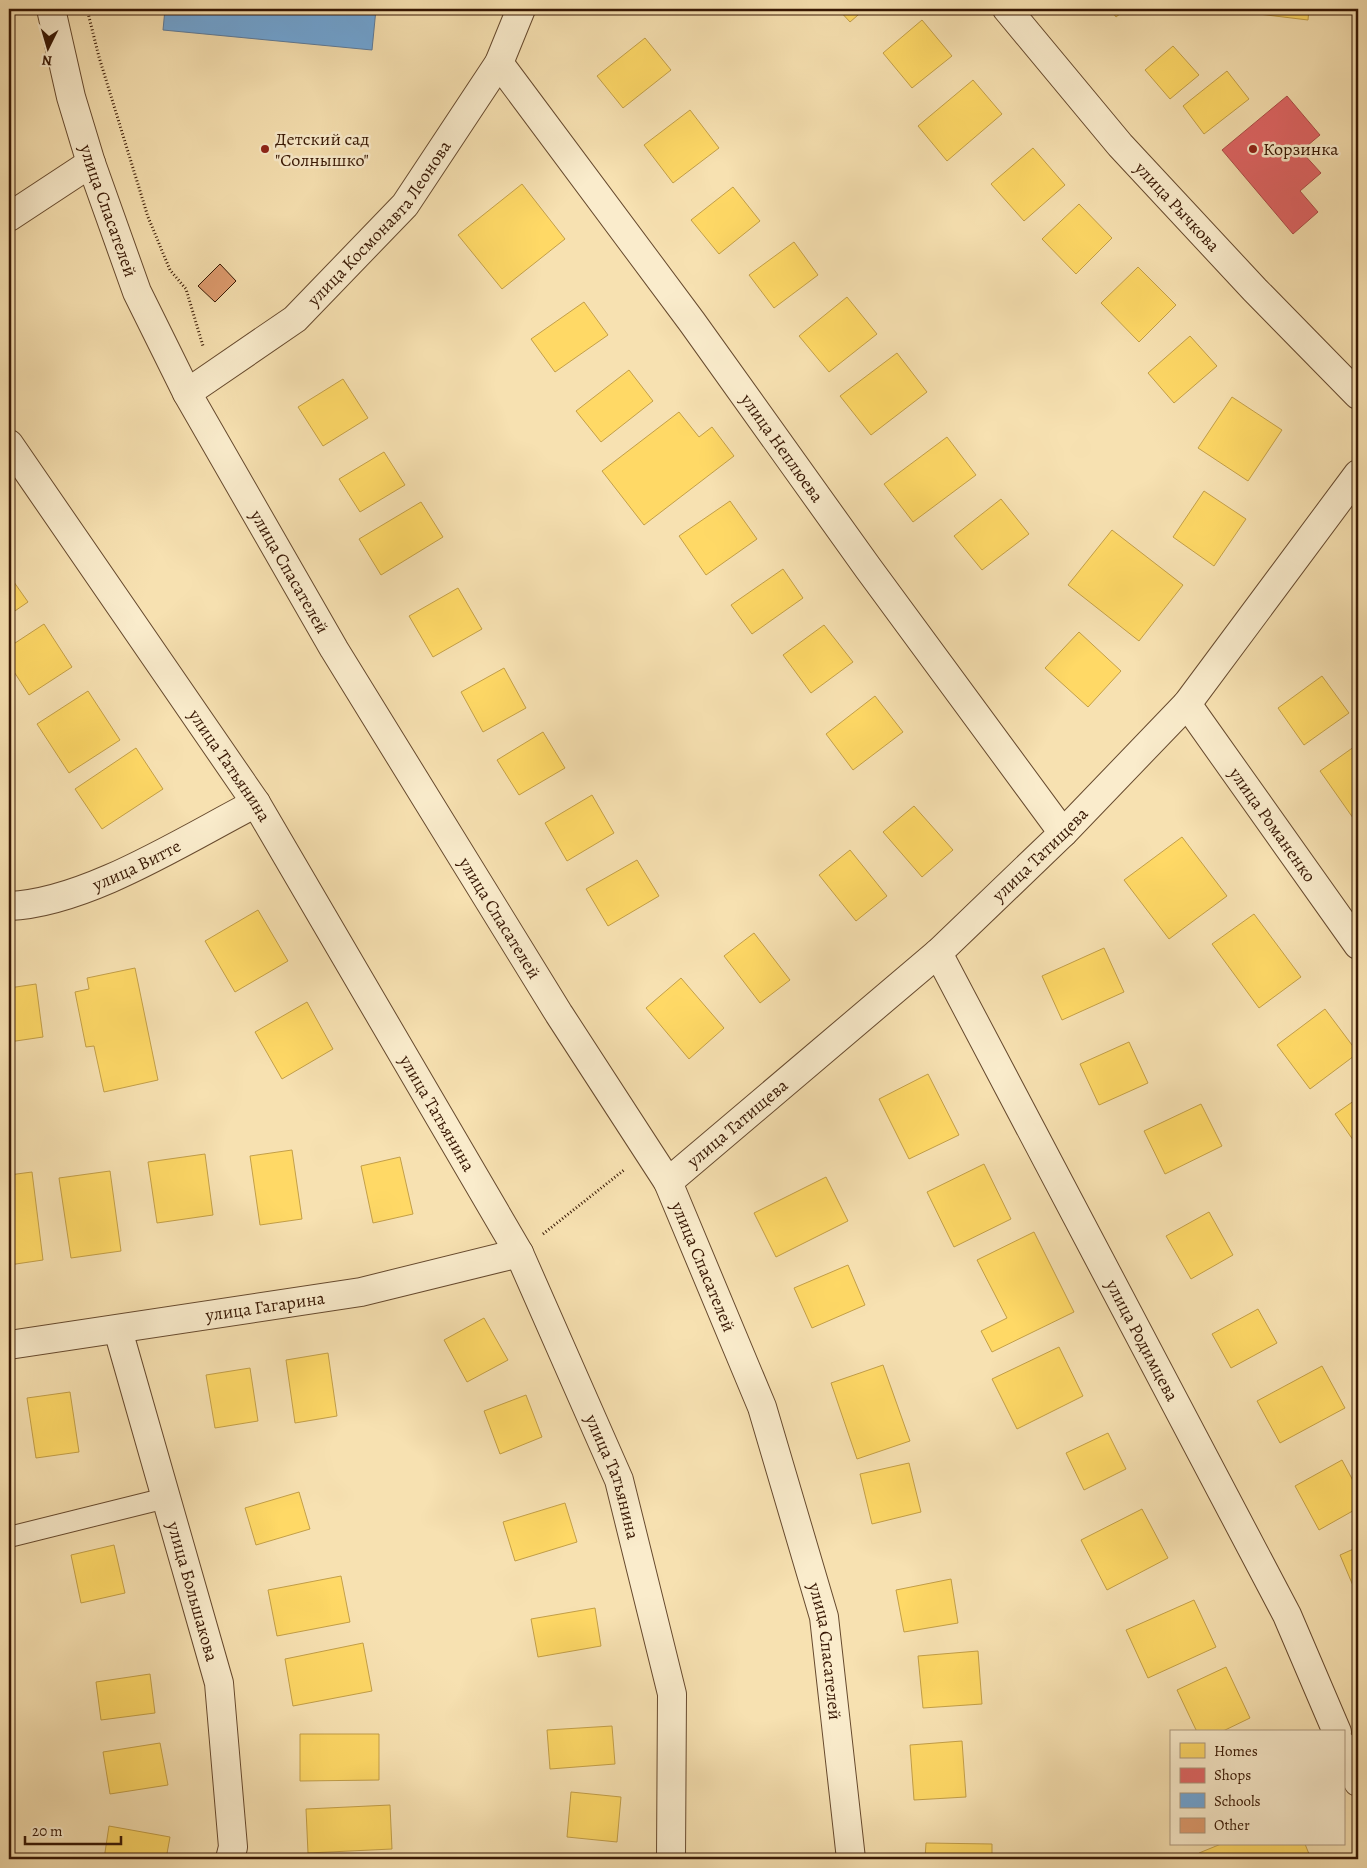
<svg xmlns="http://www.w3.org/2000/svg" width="1367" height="1868" font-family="Alegreya,serif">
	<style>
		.homes { fill: #ffd966; stroke: #c39f48 }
		.shops { fill: #e06666; stroke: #ad4e48 }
		.schools { fill: #6fa8dc; stroke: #5e7c9b }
		.building { fill: #df9c6f; stroke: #371703 }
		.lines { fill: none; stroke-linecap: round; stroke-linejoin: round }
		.service-casing { stroke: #674a2e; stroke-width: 22 }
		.minor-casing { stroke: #674a2e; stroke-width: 30 }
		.path { stroke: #371703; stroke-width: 3; stroke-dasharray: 1 2.5; stroke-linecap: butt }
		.service { stroke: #faeccc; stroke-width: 20 }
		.minor { stroke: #faeccc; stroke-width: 28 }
		.poi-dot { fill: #8f2418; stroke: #faeccc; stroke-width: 2 }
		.labels { text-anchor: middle; stroke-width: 5; stroke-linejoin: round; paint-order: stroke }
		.poi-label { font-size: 18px; fill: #371703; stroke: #faeccc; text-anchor: start }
		.street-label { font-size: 18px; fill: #371703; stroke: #faeccc }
	</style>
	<rect width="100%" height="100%" fill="#f7e1b1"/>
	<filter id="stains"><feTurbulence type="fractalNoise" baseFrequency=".004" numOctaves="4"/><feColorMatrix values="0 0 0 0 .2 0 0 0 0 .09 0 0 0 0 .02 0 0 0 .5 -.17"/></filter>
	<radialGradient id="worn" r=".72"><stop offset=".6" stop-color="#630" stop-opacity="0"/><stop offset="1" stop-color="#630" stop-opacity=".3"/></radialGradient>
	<path class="homes" d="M838,9H865L850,22Z
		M1110,9H1126L1116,17Z
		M1250,9H1309L1308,20L1250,13Z
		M922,20L952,56L912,88L883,53Z
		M645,38L671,70L623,108L597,76Z
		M1173,46L1199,75L1170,99L1145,70Z
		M1227,71L1249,99L1204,134L1183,106Z
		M973,80L1002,114L947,161L918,126Z
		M690,110L719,148L673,183L644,145Z
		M1033,148L1065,185L1024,221L991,184Z
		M522,184L565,239L502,289L458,235Z
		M733,187L760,221L719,254L691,220Z
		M1079,204L1112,238L1076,274L1042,239Z
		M794,242L818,275L774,308L749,275Z
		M1138,267L1176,305L1139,342L1101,303Z
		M847,297L877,334L829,372L799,336Z
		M584,302L608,335L555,372L531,339Z
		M1190,336L1217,366L1174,403L1148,373Z
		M897,353L927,392L871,435L840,396Z
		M629,370L653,401L601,442L576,411Z
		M343,379L368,418L323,446L298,407Z
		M1232,397L1282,430L1248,481L1198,448Z
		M679,412L699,437L712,427L734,456L644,525L602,471Z
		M947,437L976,475L913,522L884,484Z
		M384,452L405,485L360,512L339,479Z
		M1204,491L1246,519L1214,566L1173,537Z
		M1001,499L1029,534L982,570L954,536Z
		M730,501L757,539L706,575L679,536Z
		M421,502L443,537L381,575L359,539Z
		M1112,530L1183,585L1139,641L1068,585Z
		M783,569L803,598L752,634L731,605Z
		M9,575L28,602L9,615Z
		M458,588L482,629L433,657L409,616Z
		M44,624L72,667L29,695L9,664V647Z
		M824,625L853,662L811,693L783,655Z
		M1079,632L1121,671L1088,707L1045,668Z
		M504,668L526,708L483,732L461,692Z
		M1322,676L1349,713L1304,745L1278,708Z
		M88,691L120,740L69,773L37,724Z
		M875,696L903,732L853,770L826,734Z
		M543,732L565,768L519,795L497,760Z
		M1358,744V825L1320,771Z
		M136,748L163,789L102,829L75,789Z
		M592,795L614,833L567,861L545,823Z
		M914,806L953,850L922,877L883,832Z
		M1182,837L1227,896L1169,939L1124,880Z
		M850,850L887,896L856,921L819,875Z
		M637,860L659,896L608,926L586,889Z
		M258,910L288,961L235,992L205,941Z
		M1254,914L1301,977L1259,1008L1212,944Z
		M754,933L790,980L760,1003L724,956Z
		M1104,948L1124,992L1062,1020L1042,976Z
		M135,968L158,1080L104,1092L94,1046L86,1047L75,992L89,989L87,978Z
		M681,978L724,1028L689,1059L646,1008Z
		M36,984L43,1037L9,1042V988Z
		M307,1002L333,1049L282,1079L255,1032Z
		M1325,1009L1358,1053L1310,1089L1277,1045Z
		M1129,1042L1148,1083L1099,1105L1080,1064Z
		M928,1074L959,1135L909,1159L879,1099Z
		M1358,1098V1147L1335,1114Z
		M1201,1104L1222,1146L1165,1174L1144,1131Z
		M292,1150L302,1219L260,1225L250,1156Z
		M205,1154L213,1215L157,1223L148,1162Z
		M400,1157L413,1214L373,1223L361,1166Z
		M984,1164L1011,1219L954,1247L927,1192Z
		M110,1171L121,1251L71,1258L59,1178Z
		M32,1172L43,1260L9,1265V1175Z
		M826,1177L848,1221L776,1257L754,1213Z
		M1209,1212L1233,1255L1191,1279L1166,1236Z
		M1034,1232L1074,1312L992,1352L981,1331L1007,1318L977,1260Z
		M848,1265L865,1305L812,1328L794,1288Z
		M1258,1309L1277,1343L1231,1368L1212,1334Z
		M484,1318L508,1360L467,1382L444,1340Z
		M1059,1347L1083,1396L1017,1429L992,1379Z
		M328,1353L337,1416L295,1423L286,1360Z
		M883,1365L910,1441L857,1459L831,1383Z
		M1322,1366L1345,1408L1280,1443L1257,1401Z
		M250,1368L258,1421L215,1428L206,1375Z
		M70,1392L79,1452L36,1458L27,1398Z
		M526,1395L542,1437L500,1454L484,1411Z
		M1108,1433L1126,1469L1084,1490L1066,1453Z
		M1342,1460L1358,1490V1508L1319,1530L1295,1486Z
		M909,1463L921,1512L872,1524L860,1474Z
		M299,1492L310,1529L256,1545L245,1508Z
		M565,1503L577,1542L515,1561L503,1522Z
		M1142,1509L1168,1558L1107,1590L1081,1540Z
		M114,1545L125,1593L81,1603L71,1555Z
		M1358,1547V1595H1357L1340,1555Z
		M341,1576L350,1622L277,1636L268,1590Z
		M951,1579L958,1623L904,1632L896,1590Z
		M1194,1600L1216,1647L1148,1678L1126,1630Z
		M595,1608L601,1646L538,1657L531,1619Z
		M363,1643L372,1691L293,1706L285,1659Z
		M978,1651L982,1704L923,1708L918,1656Z
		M1226,1667L1250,1718L1221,1732H1197L1177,1690Z
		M150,1674L155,1713L101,1720L96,1682Z
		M612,1726L615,1764L550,1769L547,1730Z
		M300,1734H379V1780L300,1781Z
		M962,1741L966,1797L914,1800L910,1745Z
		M160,1743L168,1785L110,1794L103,1752Z
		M571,1792L621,1797L617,1842L567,1837Z
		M390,1805L392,1849L308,1853L306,1809Z
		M109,1826L170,1837L166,1859H104Z
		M926,1843L992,1844V1859H925Z
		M1221,1844H1305L1311,1859H1201L1199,1853Z"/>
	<path class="shops" d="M1287,96L1320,135L1301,151L1321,173L1300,191L1318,212L1293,234L1222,150Z"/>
	<path class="schools" d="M165,9H376L372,50L163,30Z"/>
	<path class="building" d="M220,264L236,281L215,302L198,286Z"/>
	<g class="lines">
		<g class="service-casing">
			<path id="service" d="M9,1537L166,1498"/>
		</g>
		<g class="minor-casing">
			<g id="minor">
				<path id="s1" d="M51,9L71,97L91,163L137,292L187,393L334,649L559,1014L668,1182L762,1407L824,1617L851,1859"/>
				<path id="s2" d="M1007,9L1120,145L1255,290L1358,395"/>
				<path id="s3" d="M499,63L692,322L868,568L1063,833"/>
				<path d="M9,217L91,163"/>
				<path id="s4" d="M187,393L295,319L405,205L499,63L521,9"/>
				<path id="s5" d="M9,444L256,803L519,1253L619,1480L672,1694L671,1859"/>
				<path id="s6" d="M1187,704L1358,945"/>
				<path id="s7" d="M9,906C87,903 186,839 256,803"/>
				<path id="s8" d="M938,953L1287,1615L1337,1732"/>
				<path id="s9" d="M668,1182L938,953L1063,833L1187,704L1358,474"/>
				<path id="s10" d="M118,1330L219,1683L233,1847L230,1859"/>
				<path id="s11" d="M9,1345L361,1292L519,1253"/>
				<path d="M1343,1746L1358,1782"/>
			</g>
		</g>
		<path class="path" d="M87,9L99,57L148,217L170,270L186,289L203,346
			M543,1234L624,1170"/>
		<use href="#service" class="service"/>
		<use href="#minor" class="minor"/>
	</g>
	<g class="poi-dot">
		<circle cx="265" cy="149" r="5"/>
		<circle cx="1253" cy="149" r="5"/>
	</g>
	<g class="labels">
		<g class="poi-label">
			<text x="275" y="145">Детский сад<tspan x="275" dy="21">"Солнышко"</tspan></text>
			<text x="1263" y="155">Корзинка</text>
		</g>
		<g class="street-label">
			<text dy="6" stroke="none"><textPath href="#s2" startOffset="261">улица Рычкова</textPath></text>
			<text dy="6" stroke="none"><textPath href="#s1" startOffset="210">улица Спасателей</textPath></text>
			<text dy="6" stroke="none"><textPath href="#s4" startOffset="259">улица Космонавта Леонова</textPath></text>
			<text dy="6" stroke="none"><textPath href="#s3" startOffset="478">улица Неплюева</textPath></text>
			<text dy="6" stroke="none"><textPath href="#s1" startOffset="615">улица Спасателей</textPath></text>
			<text dy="6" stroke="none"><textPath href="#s5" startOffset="390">улица Татьянина</textPath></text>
			<text dy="6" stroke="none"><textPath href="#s6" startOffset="148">улица Романенко</textPath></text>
			<text dy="6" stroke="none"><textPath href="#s9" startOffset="496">улица Татищева</textPath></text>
			<text dy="6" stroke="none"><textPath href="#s7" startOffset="135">улица Витте</textPath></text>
			<text dy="6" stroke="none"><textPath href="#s1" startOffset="1020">улица Спасателей</textPath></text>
			<text dy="6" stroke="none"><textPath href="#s5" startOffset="795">улица Татьянина</textPath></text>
			<text dy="6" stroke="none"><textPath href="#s9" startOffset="91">улица Татищева</textPath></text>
			<text dy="6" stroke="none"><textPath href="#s1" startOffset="1425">улица Спасателей</textPath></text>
			<text dy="6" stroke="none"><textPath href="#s11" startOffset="259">улица Гагарина</textPath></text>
			<text dy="6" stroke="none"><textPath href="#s8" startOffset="438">улица Родимцева</textPath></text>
			<text dy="6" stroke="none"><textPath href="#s5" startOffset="1200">улица Татьянина</textPath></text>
			<text dy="6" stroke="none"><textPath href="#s10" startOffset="272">улица Большакова</textPath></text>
			<text dy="6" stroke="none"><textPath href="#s1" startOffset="1830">улица Спасателей</textPath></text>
		</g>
	</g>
	<rect width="1367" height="1868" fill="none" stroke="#f7e1b1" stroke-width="30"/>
	<rect x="10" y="10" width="1347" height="1848" fill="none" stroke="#371703" stroke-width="2.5"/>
	<rect x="15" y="15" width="1337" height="1838" fill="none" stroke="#371703"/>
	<rect x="1170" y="1730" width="175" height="115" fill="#faeccc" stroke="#ac977c"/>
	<rect x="1180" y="1743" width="25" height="15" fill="#ffd966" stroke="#ac977c"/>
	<text x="1214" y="1756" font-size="15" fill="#371703">Homes</text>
	<rect x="1180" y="1768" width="25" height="15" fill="#e06666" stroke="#ac977c"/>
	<text x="1214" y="1780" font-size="15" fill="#371703">Shops</text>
	<rect x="1180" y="1793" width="25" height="15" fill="#6fa8dc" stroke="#ac977c"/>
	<text x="1214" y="1806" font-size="15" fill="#371703">Schools</text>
	<rect x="1180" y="1818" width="25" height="15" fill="#df9c6f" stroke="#ac977c"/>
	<text x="1214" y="1830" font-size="15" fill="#371703">Other</text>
	<g transform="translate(48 48) rotate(185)" stroke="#faeccc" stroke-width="4" paint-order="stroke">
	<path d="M0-4L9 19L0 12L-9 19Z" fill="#371703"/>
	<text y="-8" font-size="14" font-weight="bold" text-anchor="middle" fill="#371703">N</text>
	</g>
	<path d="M25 1836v8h96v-8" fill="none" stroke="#371703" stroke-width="2.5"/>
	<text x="32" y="1836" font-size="15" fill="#371703" stroke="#faeccc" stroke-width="4" paint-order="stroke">20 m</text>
	<rect width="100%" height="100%" filter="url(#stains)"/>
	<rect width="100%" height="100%" fill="url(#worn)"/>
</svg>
